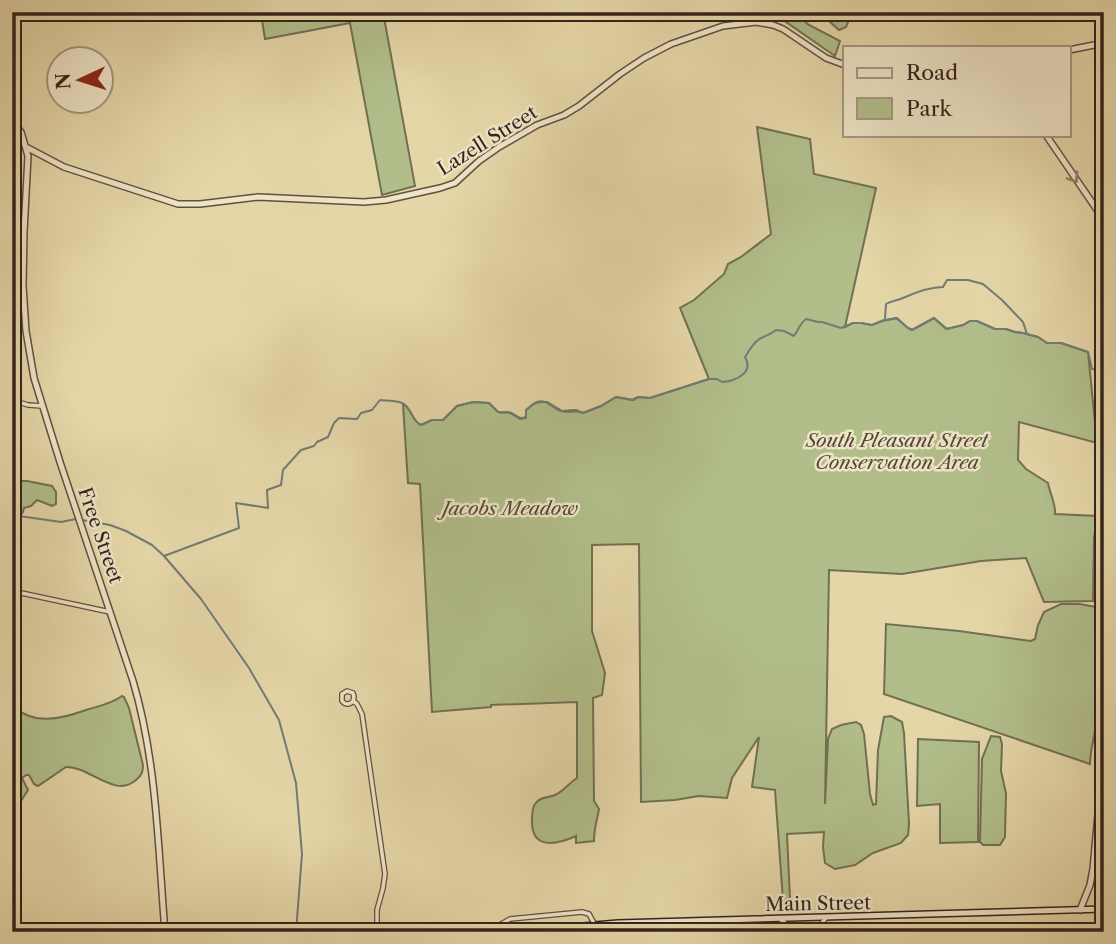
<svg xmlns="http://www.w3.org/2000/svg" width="1116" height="944" font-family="'Libre Caslon Text',serif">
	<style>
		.green { fill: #b1be8a; stroke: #727054; stroke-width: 2 }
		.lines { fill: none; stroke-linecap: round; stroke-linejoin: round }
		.stream { stroke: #717c76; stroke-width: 2 }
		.minor-casing { stroke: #605040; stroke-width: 6 }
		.tertiary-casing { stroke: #605040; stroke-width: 8 }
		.secondary-casing { stroke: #34231d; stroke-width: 8 }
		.minor { stroke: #eee4c6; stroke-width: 3.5 }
		.tertiary { stroke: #eee4c6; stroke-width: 5 }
		.secondary { stroke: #eee4c6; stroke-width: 5 }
		.oneway { stroke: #918472 }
		.labels { text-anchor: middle; stroke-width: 5; stroke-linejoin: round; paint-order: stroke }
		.street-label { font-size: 19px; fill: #34231d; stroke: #eee4c6 }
		.park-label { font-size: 19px; font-style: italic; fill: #534a38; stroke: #eee4c6 }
	</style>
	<rect width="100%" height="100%" fill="#e5d6a8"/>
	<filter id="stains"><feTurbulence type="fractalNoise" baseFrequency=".00286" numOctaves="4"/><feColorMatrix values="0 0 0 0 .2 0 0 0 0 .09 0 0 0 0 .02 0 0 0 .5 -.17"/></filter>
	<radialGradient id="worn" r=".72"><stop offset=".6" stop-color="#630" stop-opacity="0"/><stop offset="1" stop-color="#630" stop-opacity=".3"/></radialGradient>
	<path class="green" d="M298,12H383L415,186L382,195L350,23L265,39L262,20Z
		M762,12H793L809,25L840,41L835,56L783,20L773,16L762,15Z
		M819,12H852L846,27L839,30Z
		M757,127L810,139L814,174L876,188L845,327L853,323H861L872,325L882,321L893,319L896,318L908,328L912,330L934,318L947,329L963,325L970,321H977L995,329H1006L1015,332L1023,333L1038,337L1047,343H1061L1088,352L1097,443L1019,422L1018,460L1026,469L1048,483C1050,494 1056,504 1055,514L1098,516L1094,537L1093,601L1044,602L1026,558L981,561L902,574L829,570L825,804L828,739L832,729L841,725L856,722L861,725L864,734L870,794L873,805L876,804L878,750L884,717L891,716L902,722L904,733L909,824L908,835L901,843L873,853L855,865L835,869L825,863L823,847L824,832L787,834L790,899L783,900L775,790L752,787L759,737L732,778L727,798L699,796L675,800L641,802L639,544L592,545V631L605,673L602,695L593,698L594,801L599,809C597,821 594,827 594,841L576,843V836C556,845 531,850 532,820C532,814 532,808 535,804C539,797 548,798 555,795C564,791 569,783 577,778V702L491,705V707L432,712L420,484L408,483L403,404C412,409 412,421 421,425L432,420H443L457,406L473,402L489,403L498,412C501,413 504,412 507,412C515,412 517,421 526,417V410L535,403L541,402H547L562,411L576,410L583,413L601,406L616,397L632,400L638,397L650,398L709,379L680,308L694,300L724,274L728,264L741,257L771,234Z
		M12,481H27L52,486L56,492V504L52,506L37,500L31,506L24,508C23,515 19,516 12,516Z
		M1061,604H1080L1096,607C1101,643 1100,680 1097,716C1096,733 1090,748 1090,764L884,694L886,624L959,631L1031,641L1035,639L1038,625L1044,612Z
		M122,696L124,697L129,708L143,765C143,772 142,775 136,780C115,799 89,766 66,767L38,786L34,784L29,775H26L22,778L28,790L12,815V705C33,726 61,719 86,710C99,706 111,704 122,696Z
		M991,736L1000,737L1002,744L1001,771L1006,793L1005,837L1000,845H983L980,842L982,759Z
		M918,739L979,742L978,842L940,843V804L917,806Z"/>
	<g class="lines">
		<path class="stream" d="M885,318L886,304C892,300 897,301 903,298C914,293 930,287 943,287L947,280H968L983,284L1002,300L1023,322L1027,334
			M12,515L61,522L76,519
			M82,520L110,525L126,531L152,545L164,556L201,599L249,668L279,720L296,783L302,854L296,932
			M164,556L239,528L236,503L268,508L267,490L281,485L283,470L301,450L314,446L317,442L328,437L334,423L339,418L357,419L361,413L372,410L380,400C389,401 402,400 407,407C413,414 413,421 421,425L432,420H443L457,406L473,402L489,403L498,412L510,413L520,419L526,418V410C529,408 531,405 535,403C546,397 553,409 561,411C570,414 575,409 583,413L601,406L616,397L634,400L638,397L650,398L709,379H717L722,382C737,381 754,372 745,357C749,351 754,341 761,338C767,336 771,334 776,330L784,331L794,336C798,331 800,323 806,319L818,322H822L841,328L853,323H861L872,325L884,320L897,318L908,328L912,330L934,318L946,329L963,325L970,321H977L995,329H1006L1015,332L1023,333L1038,337L1047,343H1061L1088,352L1092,369L1104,372"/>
		<g class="minor-casing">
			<path id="minor" d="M12,400L28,405L42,406
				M12,591L110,612
				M353,701C350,705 345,705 342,701V694L347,691L353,693L354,697L353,701L357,704L362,714L385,874L383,888L377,910V932
				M780,919L797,932
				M487,932L510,919L582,912L589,914L595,925
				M814,932L826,918"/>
		</g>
		<g class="tertiary-casing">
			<path id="tertiary" d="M1069,50L1104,43
				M12,121L21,132L28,156L24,232L23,286L26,331L34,378L60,462L133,681C157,762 158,848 165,932
				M1046,135L1104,220
				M26,147L64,167L178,204H200L258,197L364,202L386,200L440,188L455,183L479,161L499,147L537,125L564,115L579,106L620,74L644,58L671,44L723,26L756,22L773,25L783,29L826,58L845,65
				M1096,864L1104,884
				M1080,910L1090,885L1093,869L1101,781L1104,690"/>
		</g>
		<g class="secondary-casing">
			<path id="secondary" d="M533,932L571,927L618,923L1104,909"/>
		</g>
		<use href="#minor" class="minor"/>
		<use href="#tertiary" class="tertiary"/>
		<use href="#secondary" class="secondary"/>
	</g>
	<defs><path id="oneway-chevron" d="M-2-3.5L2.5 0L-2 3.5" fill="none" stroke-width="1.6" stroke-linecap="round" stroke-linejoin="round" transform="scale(1.75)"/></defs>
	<use class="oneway" href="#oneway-chevron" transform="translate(1074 178) rotate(56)"/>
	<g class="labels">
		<g class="street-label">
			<text transform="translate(487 140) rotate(-32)" y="7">Lazell Street</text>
			<text transform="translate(101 535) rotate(71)" y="7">Free Street</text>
			<text transform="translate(818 903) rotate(-1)" y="7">Main Street</text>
		</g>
		<g class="park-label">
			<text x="897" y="447">South Pleasant Street<tspan x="897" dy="22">Conservation Area</tspan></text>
			<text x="510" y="515">Jacobs Meadow</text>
		</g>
	</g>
	<rect width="1116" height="944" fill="none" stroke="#e5d6a8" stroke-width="42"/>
	<rect x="14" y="14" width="1088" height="916" fill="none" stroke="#34231d" stroke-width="3.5"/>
	<rect x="21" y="21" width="1074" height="902" fill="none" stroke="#34231d" stroke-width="2"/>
	<rect x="843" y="46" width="228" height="91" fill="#eee4c6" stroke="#a49782" stroke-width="2"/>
	<rect x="857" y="68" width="35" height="10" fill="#eee4c6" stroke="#a49782" stroke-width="2"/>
	<text x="906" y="80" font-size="21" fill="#34231d">Road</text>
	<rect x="857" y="98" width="35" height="21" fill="#b1be8a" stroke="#a49782" stroke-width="2"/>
	<text x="906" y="116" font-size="21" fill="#34231d">Park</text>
	<g transform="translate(80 80) rotate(266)"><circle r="33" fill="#eee4c6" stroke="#a49782" stroke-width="2"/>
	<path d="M0-5L12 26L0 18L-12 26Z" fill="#8f2418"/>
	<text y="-10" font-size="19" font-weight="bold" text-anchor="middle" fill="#34231d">N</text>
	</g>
	<rect width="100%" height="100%" filter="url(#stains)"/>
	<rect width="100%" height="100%" fill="url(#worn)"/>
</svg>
